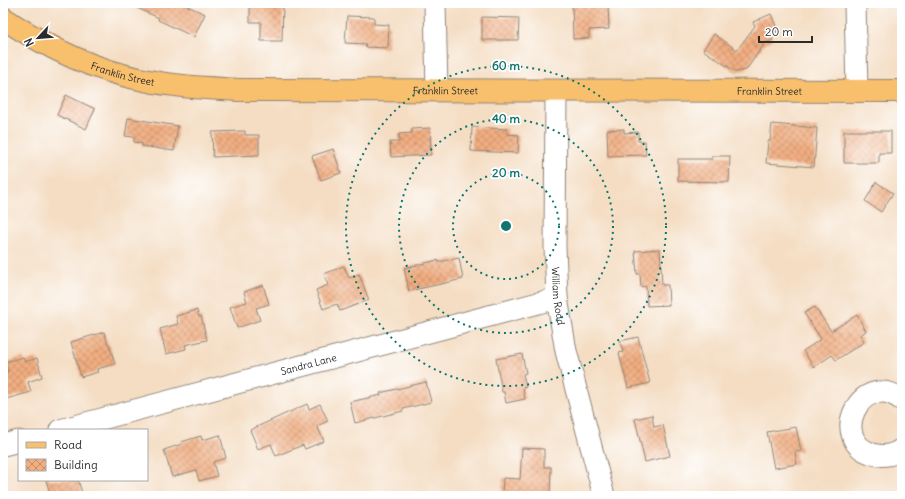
<svg xmlns="http://www.w3.org/2000/svg" width="905" height="499" font-family="Delius,sans-serif">
	<style>
		.building { fill: url(#building-cross-hatch) }
		.lines { fill: none; stroke-linecap: round; stroke-linejoin: round }
		.minor-casing { stroke: #908477; stroke-width: 23 }
		.major-casing { stroke: #908477; stroke-width: 24 }
		.minor { stroke: #fff; stroke-width: 21 }
		.major { stroke: #f8bf6c; stroke-width: 22 }
		.ring { fill: none; stroke: #0f766e; stroke-width: 2; stroke-dasharray: 2 4 }
		.labels { text-anchor: middle; stroke-width: 3.5; stroke-linejoin: round; paint-order: stroke }
		.street-label { font-size: 10px; fill: #2b2b2b; stroke: #fff }
		.centre { fill: #0f766e; stroke: #fff; stroke-width: 2 }
		.ring-label { font-size: 12px; text-anchor: middle; font-weight: bold; fill: #0f766e; stroke: #fff; stroke-width: 3.5; stroke-linejoin: round; paint-order: stroke }
	</style>
	<defs>
		<pattern id="building-cross-hatch" width="8" height="8" patternUnits="userSpaceOnUse"><rect width="8" height="8" fill="#f2ae81"/><path d="M0 0l8 8M0 8l8-8" fill="none" stroke="#c48e6a"/></pattern>
	</defs>
	<rect width="100%" height="100%" fill="#fff"/>
	<filter id="ink" filterUnits="userSpaceOnUse"><feTurbulence type="fractalNoise" baseFrequency=".025" numOctaves="2"/><feDisplacementMap in="SourceGraphic" scale="8" xChannelSelector="R" yChannelSelector="G"/><feConvolveMatrix kernelMatrix="1 2 1 2 8 2 1 2 1" color-interpolation-filters="sRGB"/></filter>
	<filter id="wash" filterUnits="userSpaceOnUse"><feTurbulence type="fractalNoise" baseFrequency=".012" numOctaves="4" result="noise"/><feDisplacementMap in="SourceGraphic" scale="16" xChannelSelector="R" yChannelSelector="G"/><feGaussianBlur stdDeviation="0.9" result="paint"/><feColorMatrix in="noise" values="0 0 0 0 0 0 0 0 0 0 0 0 0 0 0 0 0 1.4 0 .05"/><feComposite in="paint" operator="in"/></filter>
	<g filter="url(#wash)">
		<rect width="100%" height="100%" fill="#f4ddc3"/>
		<g id="blocks">
			<path class="building" d="M126,3H181L205,14L194,37L158,20L159,18Z
				M269,3H283L282,41H261V22H250V5L268,6Z
				M572,3H608L609,29L589,30V38L573,39Z
				M771,14L778,31L770,34L773,40L765,43L746,70L736,72L703,50L714,34L737,50L755,26L753,22Z
				M347,16L374,17V24L389,25L388,48L365,47L366,44L345,43Z
				M482,17L519,18L518,40H482Z
				M66,95L95,109L86,129L57,115Z
				M128,118L178,126L174,151L142,146V143L134,142V137L125,136Z
				M772,124L817,128L814,167L766,163L768,141H770Z
				M472,127L507,129V134L519,135L518,153L471,151Z
				M430,128L431,155L391,157L390,142H399V134L412,133V129Z
				M624,129V133L638,132V141H645L646,155L608,156L607,130Z
				M245,131V135H259V155L213,157L212,132Z
				M844,131H891V153H879V163H844Z
				M333,149L341,173L321,180L312,156Z
				M712,156H730L729,182L678,181V159H712Z
				M876,182L893,193L881,212L865,201Z
				M660,249L662,285H668L669,305L647,306L646,286L641,287L640,274H637L635,251Z
				M459,258L463,279L409,291L404,268L438,260V262Z
				M344,266L349,278L359,274L369,300L340,311L337,304L323,309L316,290L328,285L324,274Z
				M263,285L269,304L256,308L260,320L237,328L230,307L247,302L244,292Z
				M815,307L831,331L857,315L866,331L860,335L864,342L836,360L832,355L814,367L803,351L821,339L804,313Z
				M197,310L199,317L201,316L207,340L185,345L186,349L166,354L160,329L178,324L176,316Z
				M104,332L108,344H109L115,364L97,369L98,372L81,377L71,342Z
				M638,337L650,383L628,388L619,353L623,352L620,341Z
				M522,354L526,373L523,374L526,387L523,388L525,399L506,403L504,392H502L496,359Z
				M23,357L25,362L37,358L42,377L28,382L31,392L6,399L3,389V374L8,372L5,362Z
				M426,382L431,402L403,409V411L355,423L350,402L381,395L380,393Z
				M307,404L309,409L320,404L328,421L317,426L324,441L305,449L303,445L276,456L271,444L258,449L250,430Z
				M652,415L654,427L663,425L670,456L645,462L635,419Z
				M796,427L801,451L795,452L797,464L774,468L767,432Z
				M220,435L226,458L213,462L217,476L199,481L196,470L172,477L164,450L182,444L181,442L201,436L202,440Z
				M522,448L544,449V467H551L550,496H502L503,478L520,479Z
				M46,480H78L83,496H51Z"/>
		</g>
	</g>
	<g filter="url(#ink)">
		<use href="#blocks" fill-opacity="0" stroke="#908477" stroke-width="1"/>
		<g class="lines">
			<g class="minor-casing">
				<g id="minor">
					<path d="M435,3L437,90"/>
					<path d="M855,3L857,91"/>
					<path id="s1" d="M556,91L555,246L557,298L566,351L604,496"/>
					<path d="M902,400C861,368 827,441 873,454C883,457 894,455 902,449"/>
					<path id="s2" d="M60,430L557,298"/>
					<path d="M3,445L19,441"/>
				</g>
			</g>
			<g class="major-casing">
				<g id="major">
					<path id="s3" d="M3,18C46,47 93,70 144,80C176,87 209,88 241,90L902,91"/>
				</g>
			</g>
			<use href="#minor" class="minor"/>
			<use href="#major" class="major"/>
		</g>
	</g>
	<g class="ring">
		<circle cx="506" cy="226" r="53"/>
		<circle cx="506" cy="226" r="107"/>
		<circle cx="506" cy="226" r="160"/>
	</g>
	<g class="labels">
		<g class="street-label">
			<text dy="4" stroke="none"><textPath href="#s3" startOffset="133">Franklin Street</textPath></text>
			<text dy="4" stroke="none"><textPath href="#s3" startOffset="457">Franklin Street</textPath></text>
			<text dy="4" stroke="none"><textPath href="#s3" startOffset="781">Franklin Street</textPath></text>
			<text dy="4" stroke="none"><textPath href="#s1" startOffset="205">William Road</textPath></text>
			<text dy="4" stroke="none"><textPath href="#s2" startOffset="257">Sandra Lane</textPath></text>
		</g>
	</g>
	<circle cx="506" cy="226" r="6" class="centre"/>
	<g class="ring-label">
		<text x="506" y="70">60 m</text>
		<text x="506" y="123">40 m</text>
		<text x="506" y="177">20 m</text>
	</g>
	<rect width="905" height="499" fill="none" stroke="#fff" stroke-width="16"/>
	<rect x="18" y="429" width="130" height="52" fill="#ffffff" stroke="#aaaaaa"/>
	<rect x="26" y="442" width="20" height="6" fill="#f8bf6c" stroke="#aaaaaa"/>
	<text x="54" y="449" font-size="12" fill="#2b2b2b">Road</text>
	<rect x="26" y="459" width="20" height="12" fill="url(#building-cross-hatch)" stroke="#aaaaaa"/>
	<text x="54" y="469" font-size="12" fill="#2b2b2b">Building</text>
	<g transform="translate(38 38) rotate(244)" stroke="#ffffff" stroke-width="3" paint-order="stroke">
	<path d="M0-3L7 15L0 10L-7 15Z" fill="#2b2b2b"/>
	<text y="-6" font-size="11" font-weight="bold" text-anchor="middle" fill="#2b2b2b">N</text>
	</g>
	<path d="M759 36v6h53v-6" fill="none" stroke="#2b2b2b" stroke-width="2"/>
	<text x="765" y="36" font-size="12" fill="#2b2b2b" stroke="#ffffff" stroke-width="3" paint-order="stroke">20 m</text>
</svg>
